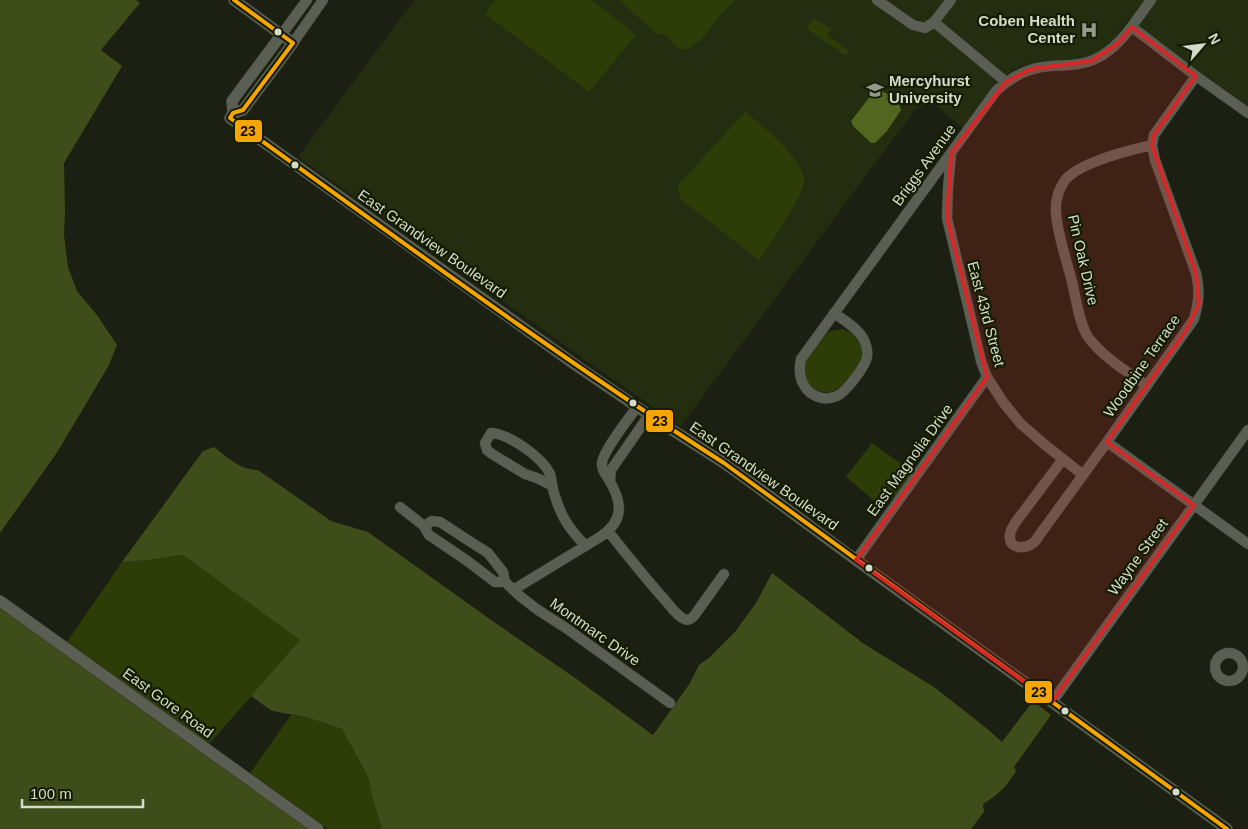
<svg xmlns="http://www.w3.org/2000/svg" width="1248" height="829" font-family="Helvetica,sans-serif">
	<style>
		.built { fill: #242d0f }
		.green { fill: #2e3c08 }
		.forest { fill: #3e4d19 }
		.water { fill: #52661f }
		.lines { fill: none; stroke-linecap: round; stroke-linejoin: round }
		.minor-casing { stroke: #373b31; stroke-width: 11 }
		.tertiary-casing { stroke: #373b31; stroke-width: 12 }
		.minor { stroke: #5b5f53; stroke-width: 10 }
		.tertiary { stroke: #5b5f53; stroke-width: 11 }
		.bus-1-casing { stroke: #141c03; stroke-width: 8 }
		.bus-1 { stroke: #f7a600; stroke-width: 4 }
		.marked { fill: #d62828; fill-opacity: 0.2; stroke: #d62828; stroke-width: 4; stroke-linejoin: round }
		.bus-dot { fill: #d5dbcb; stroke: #141c03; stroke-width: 2 }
		.labels { text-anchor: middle; stroke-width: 4.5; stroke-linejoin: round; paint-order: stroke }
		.poi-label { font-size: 15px; font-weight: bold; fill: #d5dbcb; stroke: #141c03; text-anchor: end }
		.street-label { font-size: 15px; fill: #d5dbcb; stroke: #141c03 }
		.line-badge { stroke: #141c03; stroke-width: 2 }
		.pale-badge-label { font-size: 14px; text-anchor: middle; font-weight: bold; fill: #111 }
	</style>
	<rect width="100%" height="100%" fill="#1b2012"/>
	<path class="built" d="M414,0H1248V106L1128,20L1112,41L1096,53L1082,59L1031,63L1013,70L1000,82L963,128L927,98L921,107L919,105L873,166L681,426L592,365L535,324L298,157Z"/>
	<path class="green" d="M495,0H592L636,35L589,92L485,14Z
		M619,0H735L722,13L700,41L693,44L689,50L678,48L665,35L656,33Z
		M813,19H815L831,29L827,35L849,51L846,56L806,28Z
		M745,112C761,124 806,161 804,182C802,192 796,202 791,211C781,227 771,244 759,260L680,199L678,185Z
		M843,329C848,332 855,334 859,339C863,344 863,352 861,358C858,369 842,389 831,392C826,393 821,392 816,390C812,388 807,384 806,379C804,375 804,368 805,364C808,355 823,335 831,331C835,330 839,330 843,329Z
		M872,443L913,472L895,497L893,495L883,508L846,477Z
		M183,555L301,640L209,744L67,642L122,562L150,560Z
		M291,715L306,717L342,729L368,777L373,800L382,829H328L250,773Z"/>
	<path class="forest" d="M0,0H136L140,3L101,50L122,66L64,163L65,212L64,235L68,267L77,291L97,315L117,345L109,365L58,451L0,533Z
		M214,447C227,457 240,470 258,470L331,521L368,532L494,622L578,680L653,735L690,683L699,665L710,657L735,632L756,603L772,573L864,644L934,687L985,727L1002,742L1033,701L1051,715L1014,767L1016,771C1008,785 997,796 983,804L984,812L971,829H382L373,800L368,777L342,729L306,717L272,711L251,696L300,640L183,555L150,560L122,562L203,451Z
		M0,606L312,829H0Z"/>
	<path class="water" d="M878,89C887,94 900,99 901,110L887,131L875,143H871L853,126L851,121L875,90Z"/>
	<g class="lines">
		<g class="minor-casing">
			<path id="minor" d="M877,0L913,25L925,28L934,22L951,0
				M934,22L1006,82
				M1132,27L1196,76L1248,113
				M282,34L307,0
				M293,43L323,0
				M951,154L948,188L947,218L973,327L981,361L987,377L1003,402L1021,424L1044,444L1083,475
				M834,313C844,320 857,328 863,338C866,343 868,351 867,357C865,367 846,392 837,396C832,398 827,399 822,398C803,394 797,376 801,359L996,91C1011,77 1030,67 1051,66C1065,65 1079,66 1093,60C1119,49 1134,23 1151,0
				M1146,385C1126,371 1103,357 1088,337C1079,323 1076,298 1072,282C1067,261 1057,234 1056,212C1055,201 1059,189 1065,180C1080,162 1130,150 1152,145
				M1107,442L1248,544
				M1063,459L1015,523C1012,528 1009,533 1010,539C1011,549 1026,549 1033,543C1035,542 1037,539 1038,537L1107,442L1194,319C1199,301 1200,292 1196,273L1155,160L1152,145L1154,135L1196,76
				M610,481L611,470L649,415
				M551,485L537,478L525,474L492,454L487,450L485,443L491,433C509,434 542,457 550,474C552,480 552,487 554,493C561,517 569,529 586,546
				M400,507L424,526
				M608,531C627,555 645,578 665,600C670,606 677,616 684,619C688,621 691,619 694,616L724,574
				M856,560L987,377
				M505,582H495L466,560L429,535L424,526L432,521L440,522L477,546L488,553L503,572L505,582L521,597L538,610L566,628L670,703
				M513,590L600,537C624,521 623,503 609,480C606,475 601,469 602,463C603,451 629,418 637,407
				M1215 667a14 14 0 1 1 28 0a14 14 0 1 1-28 0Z
				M1052,702L1248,430"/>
		</g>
		<g class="tertiary-casing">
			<path id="tertiary" d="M234,0L293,43L243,110L233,113L230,118L577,366L649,415L724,463L756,486L856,560L1227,829
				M233,113L232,101L282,34
				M0,601L318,829"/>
		</g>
		<use href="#minor" class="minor"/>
		<use href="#tertiary" class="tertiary"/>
		<g class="bus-1-casing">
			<path id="bus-1" d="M234,0L293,43L243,110L233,113L230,118C393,235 555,355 724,463L1227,829"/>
		</g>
		<use href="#bus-1" class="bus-1"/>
	</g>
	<path class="marked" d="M1132,27L1196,76L1154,135L1152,145L1196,273L1199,304L1186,331L1107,442L1194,505L1052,702L856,560L987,377L947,218L951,153L1006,82L1031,69L1091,61L1117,44Z"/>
	<defs>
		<g id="hospital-bare" transform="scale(1.35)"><path d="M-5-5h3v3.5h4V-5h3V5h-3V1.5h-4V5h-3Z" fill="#949a8a" stroke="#141c03" stroke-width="2.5" paint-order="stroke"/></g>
		<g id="university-bare" transform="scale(1.35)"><path d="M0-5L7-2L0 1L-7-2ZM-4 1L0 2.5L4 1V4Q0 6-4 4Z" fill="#949a8a" stroke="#141c03" stroke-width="2.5" paint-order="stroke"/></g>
	</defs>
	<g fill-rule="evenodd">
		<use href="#hospital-bare" x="1089" y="30"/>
		<use href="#university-bare" x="875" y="90"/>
	</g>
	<g class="bus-dot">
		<circle cx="278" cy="32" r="4.5"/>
		<circle cx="295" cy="165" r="4.5"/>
		<circle cx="633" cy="403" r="4.5"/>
		<circle cx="869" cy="568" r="4.5"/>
		<circle cx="1065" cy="711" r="4.5"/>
		<circle cx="1176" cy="792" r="4.5"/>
	</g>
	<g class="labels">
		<g class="poi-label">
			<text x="1075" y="26">Coben Health<tspan x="1075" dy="17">Center</tspan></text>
			<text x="889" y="86" text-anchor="start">Mercyhurst<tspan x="889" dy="17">University</tspan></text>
		</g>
		<g class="street-label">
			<text transform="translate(924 165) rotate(-54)" y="5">Briggs Avenue</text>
			<text transform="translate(432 244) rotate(35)" y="5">East Grandview Boulevard</text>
			<text transform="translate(1083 260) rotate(77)" y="5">Pin Oak Drive</text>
			<text transform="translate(986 314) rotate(75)" y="5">East 43rd Street</text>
			<text transform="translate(1142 366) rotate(-55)" y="5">Woodbine Terrace</text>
			<text transform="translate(910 460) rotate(-54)" y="5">East Magnolia Drive</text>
			<text transform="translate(764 476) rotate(35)" y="5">East Grandview Boulevard</text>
			<text transform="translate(1138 557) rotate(-54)" y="5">Wayne Street</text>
			<text transform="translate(595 632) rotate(35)" y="5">Montmarc Drive</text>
			<text transform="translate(168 703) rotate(36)" y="5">East Gore Road</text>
		</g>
	</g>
	<g class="line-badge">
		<rect x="234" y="119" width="29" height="24" rx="5" fill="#f7a600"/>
		<rect x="645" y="409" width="29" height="24" rx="5" fill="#f7a600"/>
		<rect x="1024" y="680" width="29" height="24" rx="5" fill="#f7a600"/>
	</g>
	<g class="pale-badge-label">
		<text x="248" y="136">23</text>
		<text x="660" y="426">23</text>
		<text x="1039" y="697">23</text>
	</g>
	<g transform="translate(1203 45) rotate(62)" stroke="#141c03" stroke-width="4" paint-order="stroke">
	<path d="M0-4L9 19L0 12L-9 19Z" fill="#d5dbcb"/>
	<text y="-8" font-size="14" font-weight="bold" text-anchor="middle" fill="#d5dbcb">N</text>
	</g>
	<path d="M22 799v8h121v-8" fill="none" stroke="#d5dbcb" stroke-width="2.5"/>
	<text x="30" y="799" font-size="15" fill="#d5dbcb" stroke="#141c03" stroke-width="4" paint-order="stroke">100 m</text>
</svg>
